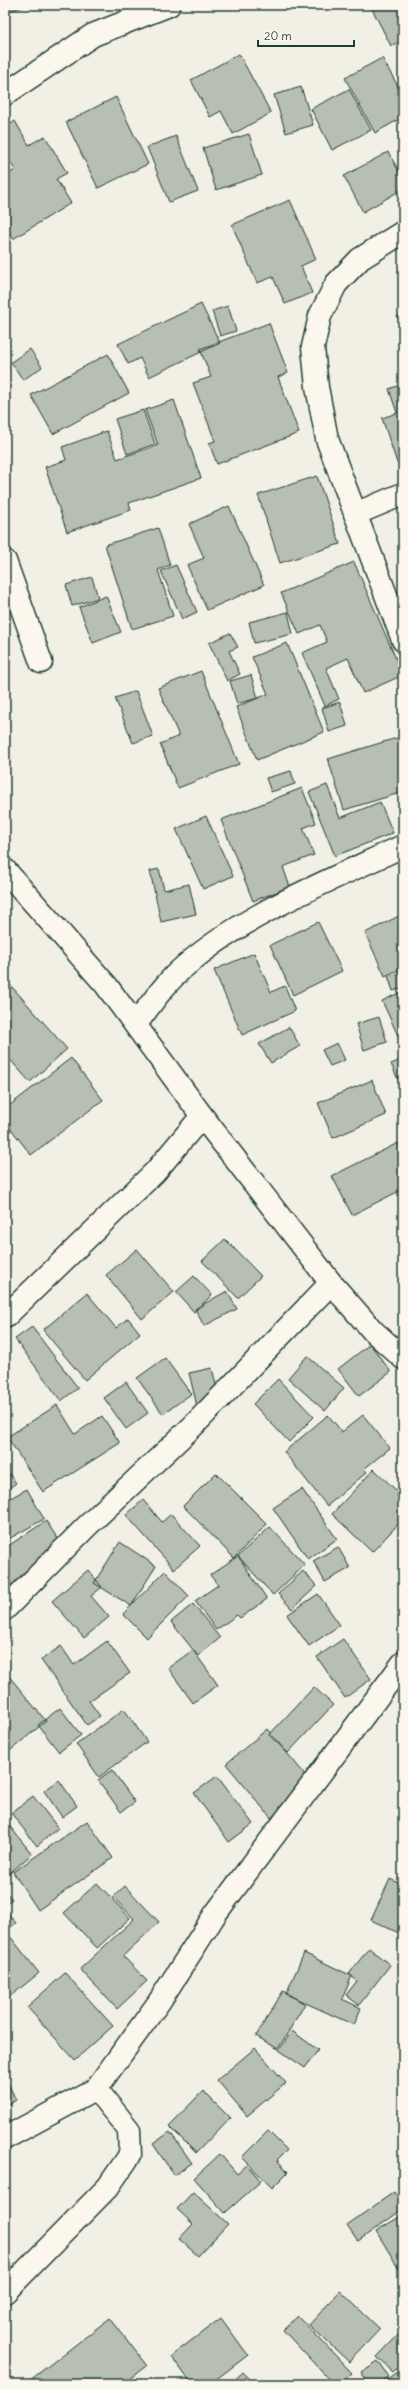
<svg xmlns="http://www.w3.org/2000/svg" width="408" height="2389" font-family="Delius,sans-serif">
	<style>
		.building { fill: #b7beb3; stroke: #1f3d34 }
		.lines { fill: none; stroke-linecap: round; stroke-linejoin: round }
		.minor-casing { stroke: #1f3d34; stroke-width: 25 }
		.minor { stroke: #fbf7ec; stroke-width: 22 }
	</style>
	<rect width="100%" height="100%" fill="#f2f0e5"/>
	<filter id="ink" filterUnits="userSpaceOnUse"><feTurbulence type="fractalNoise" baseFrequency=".025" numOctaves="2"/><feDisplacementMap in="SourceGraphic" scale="8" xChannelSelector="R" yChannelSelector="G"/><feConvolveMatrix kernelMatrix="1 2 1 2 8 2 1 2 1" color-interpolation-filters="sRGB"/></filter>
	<g filter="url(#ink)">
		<path class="building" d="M5,5H29L5,12Z
			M370,5H403V40L391,46Z
			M239,54L271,113L233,134L221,111L210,117L191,80Z
			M382,58L403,95V117L375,133L345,78Z
			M301,87L313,125L286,133L274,95Z
			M349,89L371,130L332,150L311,109Z
			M116,97L148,164L98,188L66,122Z
			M15,121L29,145L45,136L67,173L56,179L71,203L13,239L5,225V176L15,170L5,154V128Z
			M249,134L262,175L216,190L203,148Z
			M176,136L198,191L169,202L147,147Z
			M388,152L403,178V189L363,212L344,176Z
			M290,200L316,259L301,266L312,293L285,304L273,277L257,283L232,225Z
			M201,304L220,343L149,377L140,358L128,364L118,344Z
			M228,306L236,331L220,336L212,311Z
			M403,312V324L397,317Z
			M269,323L288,373L278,377L299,433L217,464L209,443L215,441L193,383L211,377L200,349Z
			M30,349L42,367L23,380L11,362Z
			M108,354L129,393L53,434L31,395Z
			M403,384V461L397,463L382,418L397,413L389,389Z
			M174,400L201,478L129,503L131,510L67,532L45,467L66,460L62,447L107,431L117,459L158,445L145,410Z
			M143,410L155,444L127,454L115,419Z
			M317,476L340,544L280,563L258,495Z
			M229,506L264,585L207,610L187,565L204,558L189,524Z
			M158,528L170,565L158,570L173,616L132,629L105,545Z
			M354,562L403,675L363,693L348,658L326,668L339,699L325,706L302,653L327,642L320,625L299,634L281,593Z
			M176,565L197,612L182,619L161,571Z
			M92,577L98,598L72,606L66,585Z
			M106,596L121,632L93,643L79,607Z
			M288,612L293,634L254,643L249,622Z
			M230,633L238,647L229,651L240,674L227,681L209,643Z
			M287,643L324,732L257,760L236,707L268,694L252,657Z
			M201,671L239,764L178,788L160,744L179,736L158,688Z
			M251,675L258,698L237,704L230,681Z
			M136,691L153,736L133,743L115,698Z
			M340,702L347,726L329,732L322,708Z
			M403,736V762L400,763L403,771V792L344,810L328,759Z
			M291,771L295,784L271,792L266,778Z
			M327,785L340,818L380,802L393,833L335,856L309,792Z
			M302,788L316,823L303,828L314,855L283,867L290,887L253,901L221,820Z
			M206,816L233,876L203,889L176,829Z
			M159,869L164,890L189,884L196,914L161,922L150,871Z
			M403,914V968L385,976L365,933Z
			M318,922L342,971L293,995L270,945Z
			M254,953L271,992L285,986L295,1011L242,1035L214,970Z
			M403,972V988L393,991L388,976Z
			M5,979L67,1049L30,1082L5,1054Z
			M403,991V1038L400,1040L382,1001Z
			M379,1017L387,1042L364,1050L356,1024Z
			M289,1027L300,1046L271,1063L259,1044Z
			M337,1043L345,1060L330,1066L322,1050Z
			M71,1058L103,1100L31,1155L5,1121V1109Z
			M403,1059V1091L391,1064Z
			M372,1080L386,1115L333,1138L318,1103Z
			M398,1143L403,1153V1189L352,1215L332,1176Z
			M225,1239L261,1276L238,1298L202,1261Z
			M137,1249L174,1292L142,1319L106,1275Z
			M194,1276L212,1295L194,1312L176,1292Z
			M227,1291L237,1309L204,1326L195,1309Z
			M87,1293L116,1328L128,1318L140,1333L85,1380L43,1330Z
			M32,1327L78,1388L61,1401L15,1339Z
			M370,1344L391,1372L359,1396L338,1369Z
			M307,1356L344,1388L325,1411L288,1378Z
			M165,1358L191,1394L163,1414L137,1378Z
			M212,1368L220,1401L197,1406L189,1373Z
			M278,1379L314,1417L289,1442L253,1404Z
			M126,1382L148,1413L126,1429L104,1398Z
			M57,1405L75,1434L102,1416L120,1443L43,1492L7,1437Z
			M328,1415L342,1432L363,1415L390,1448L364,1469L367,1472L327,1506L284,1452Z
			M5,1468L16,1483L5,1491Z
			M374,1469L403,1497V1519L372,1552L332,1514Z
			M216,1473L267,1524L234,1558L183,1506Z
			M27,1489L44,1519L5,1541V1501Z
			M302,1489L337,1539L308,1559L273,1508Z
			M143,1500L162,1522L171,1514L200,1546L174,1569L126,1515Z
			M46,1521L70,1557L17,1593L5,1575V1548Z
			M270,1527L305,1565L273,1595L238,1556Z
			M120,1542L156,1566L131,1606L94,1583Z
			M338,1547L350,1568L325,1582L313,1561Z
			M238,1556L267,1599L240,1618L237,1615L216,1630L195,1601L218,1585L210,1575Z
			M88,1570L102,1587L91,1596L109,1617L84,1638L52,1601Z
			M165,1571L189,1596L147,1638L123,1614Z
			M303,1571L317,1586L292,1609L278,1594Z
			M318,1594L340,1625L309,1646L287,1615Z
			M193,1604L220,1638L198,1656L171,1622Z
			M343,1639L371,1679L345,1698L317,1657Z
			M107,1641L130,1673L89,1701L100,1716L87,1725L41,1660L61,1646L74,1665Z
			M193,1650L218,1685L193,1703L168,1668Z
			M8,1675L46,1721L5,1755V1678Z
			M314,1687L333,1705L288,1753L269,1735Z
			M60,1708L81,1735L59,1752L38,1725Z
			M124,1709L147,1742L99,1777L76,1744Z
			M267,1729L313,1784L271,1818L226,1764Z
			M112,1770L135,1802L121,1812L98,1780Z
			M217,1776L253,1824L229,1842L194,1793Z
			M59,1780L77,1806L62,1817L44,1791Z
			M33,1796L58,1828L37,1846L11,1813Z
			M87,1821L113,1858L38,1910L13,1872Z
			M7,1823L32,1854L5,1877V1824Z
			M390,1879L403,1885V1935L371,1920Z
			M97,1883L130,1918L97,1948L64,1913Z
			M125,1886L159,1922L123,1956L147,1981L117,2009L80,1969L134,1919L113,1897Z
			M5,1891L12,1899L5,1905Z
			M5,1910L16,1923L5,1932Z
			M9,1935L39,1973L7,1999L5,1997V1938Z
			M369,1948L390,1965L359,2005L346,1995L357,1981L349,1974Z
			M304,1953L352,1976L342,1999L361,2008L354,2025L286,1994Z
			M65,1973L113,2026L75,2060L27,2007Z
			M283,1991L305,2004L278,2049L256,2036Z
			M292,2031L318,2050L305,2068L279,2050Z
			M255,2048L286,2083L247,2116L217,2080Z
			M5,2077L16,2100L5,2106Z
			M203,2091L230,2118L196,2153L169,2126Z
			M268,2131L287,2150L277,2160L288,2172L272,2188L242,2157Z
			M170,2132L192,2163L174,2175L153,2144Z
			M220,2154L237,2174L247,2165L261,2181L225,2213L194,2178Z
			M193,2192L228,2224L198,2256L179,2239L193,2224L177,2209Z
			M394,2192L403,2205V2209L358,2241L347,2225Z
			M403,2215V2275L376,2231Z
			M340,2291L380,2329L349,2362L309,2325Z
			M298,2316L352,2373L340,2384H333L283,2330Z
			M110,2318L147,2366L124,2384H25Z
			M221,2318L248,2355L210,2384H192L171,2356Z
			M403,2330V2362L393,2372L377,2357Z
			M378,2361L389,2377L377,2384H369L361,2372Z
			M400,2370L403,2374V2384H382Z
			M243,2372L255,2384H230Z"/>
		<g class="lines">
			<g class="minor-casing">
				<path id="minor" d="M5,94L93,35L169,5
					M403,232L360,259L336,284L320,316L313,347L317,387L327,439L403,640
					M355,514L403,494
					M5,561L41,662
					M5,870L106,985L202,1116L331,1283L373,1331L403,1358
					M136,1024C151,1004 166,982 185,966C248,912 329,881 403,846
					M5,1317L155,1172L202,1116
					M5,1609L86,1527L194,1425L331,1283
					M5,2138L96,2089L159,2002L216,1913L403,1663
					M5,2292L108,2187L130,2155L129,2130L96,2089"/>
			</g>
			<use href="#minor" class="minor"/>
		</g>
	</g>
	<rect width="408" height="2389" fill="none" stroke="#fbf7ec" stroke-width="20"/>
	<rect x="10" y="10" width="388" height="2369" fill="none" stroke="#1f3d34" stroke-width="1.5" filter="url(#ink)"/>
	<path d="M258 40v6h96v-6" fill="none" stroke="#1f3d34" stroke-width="2"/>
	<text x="264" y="40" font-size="12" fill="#1f3d34" stroke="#fbf7ec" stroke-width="3" paint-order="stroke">20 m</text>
</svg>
